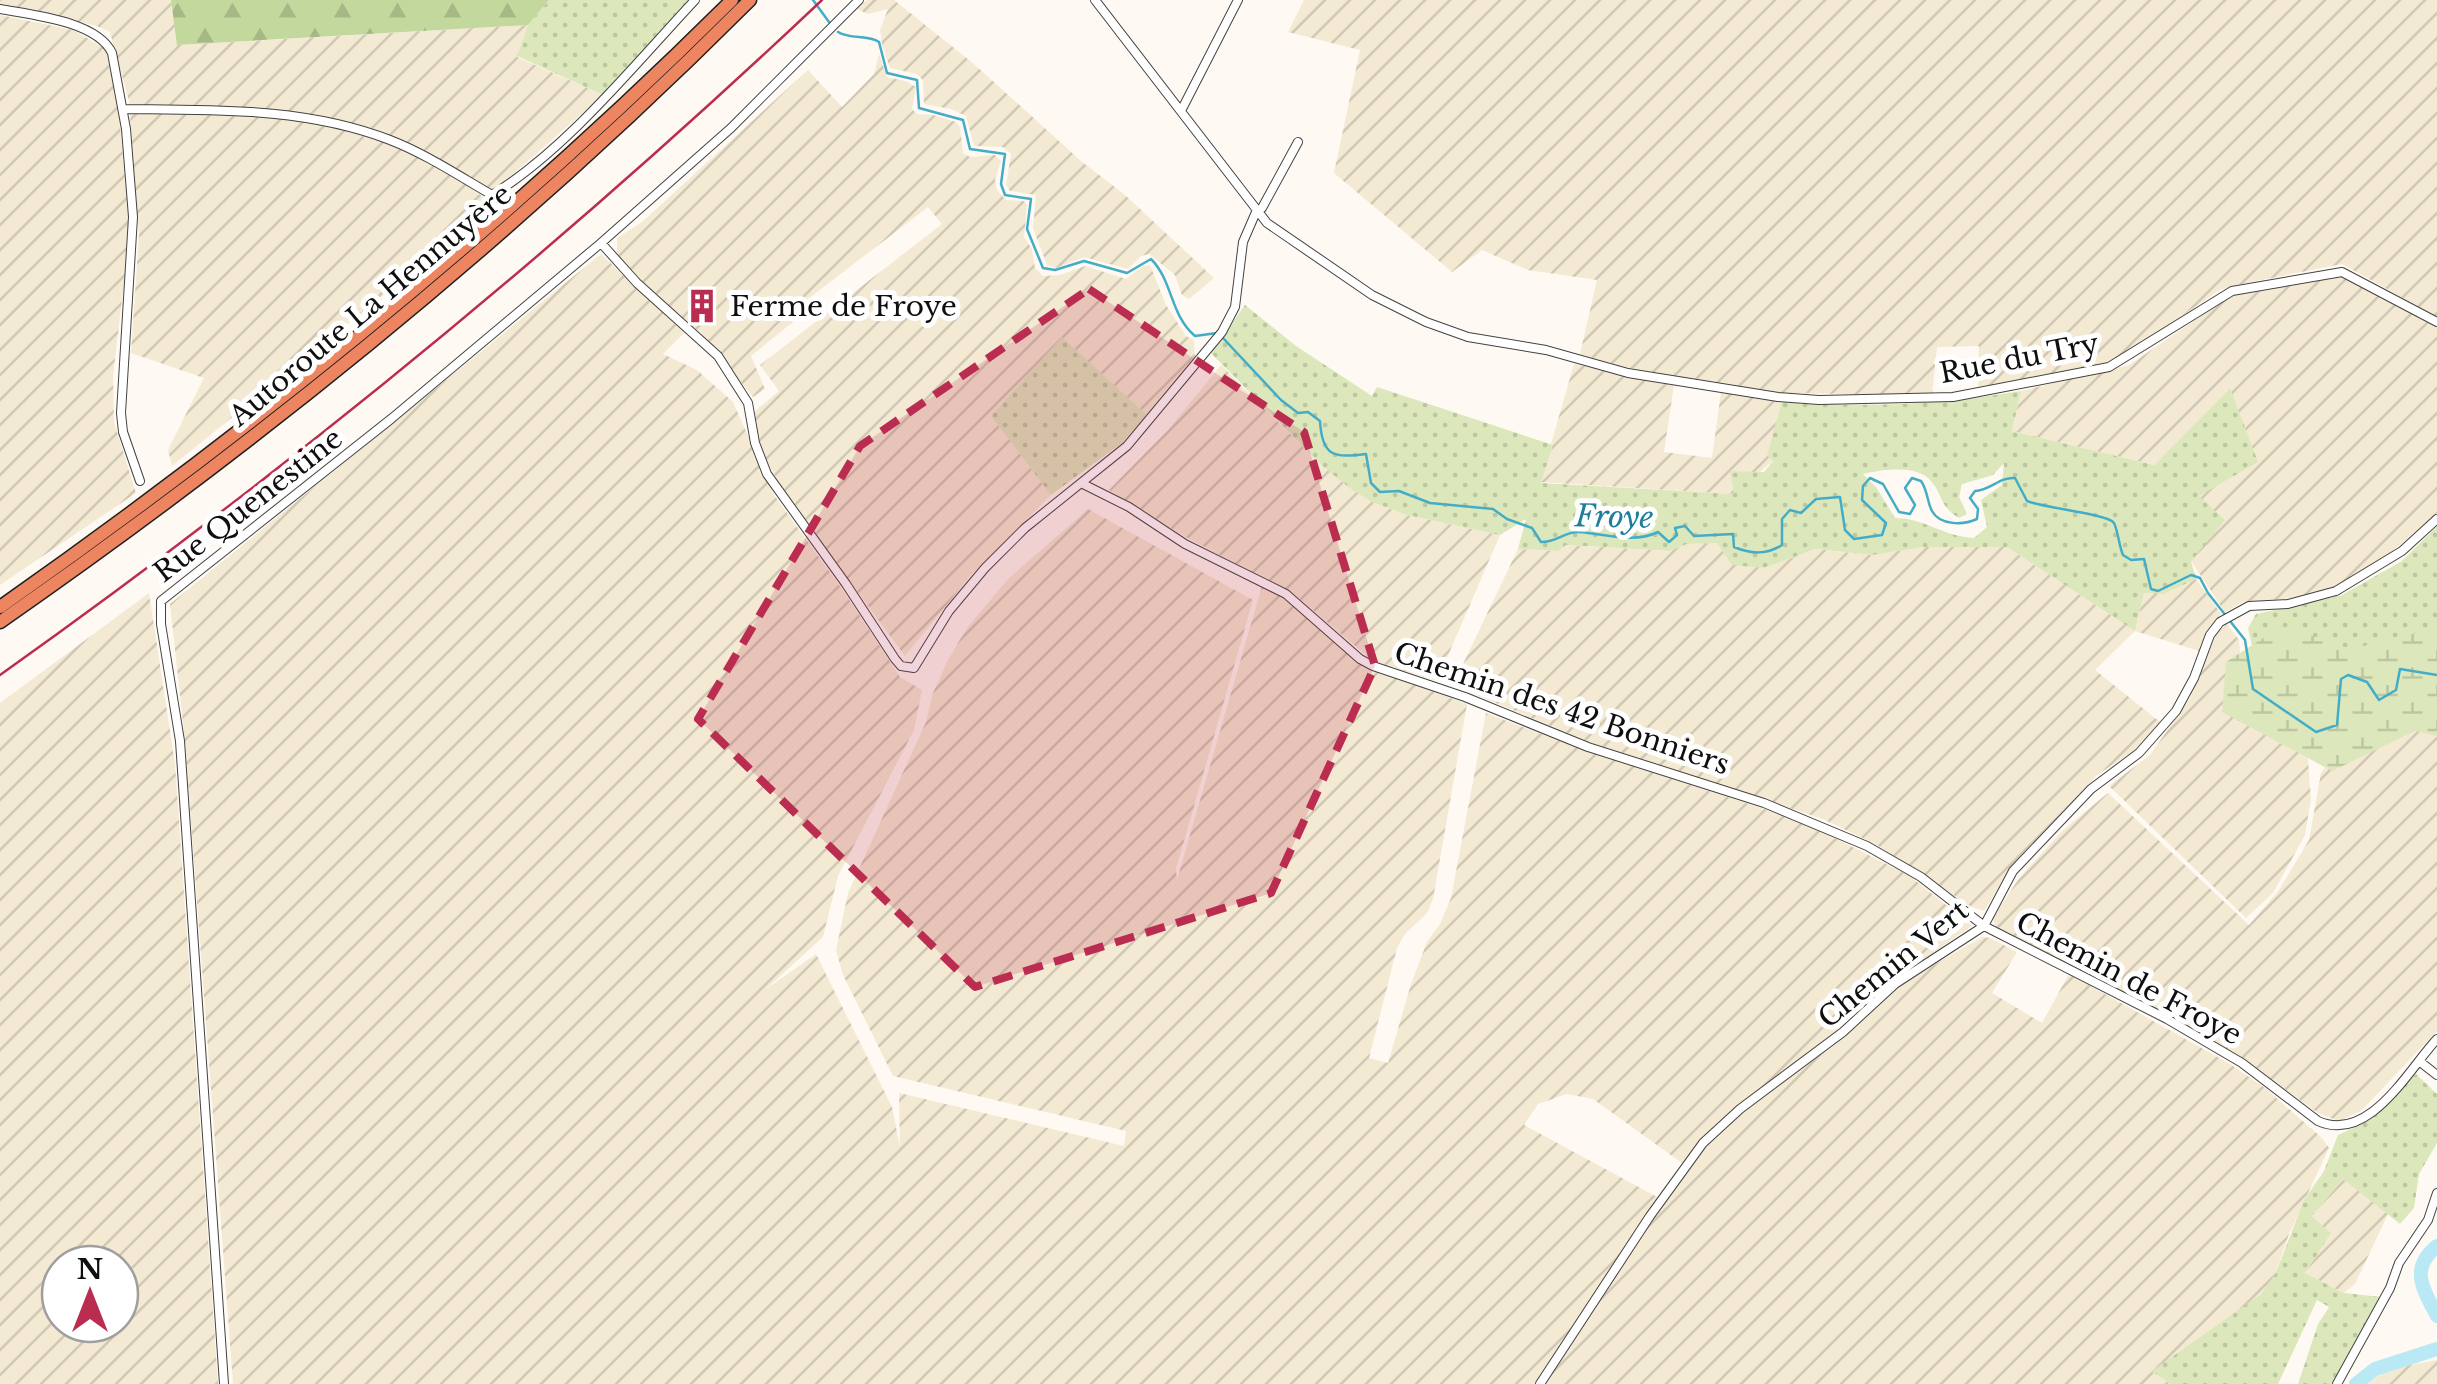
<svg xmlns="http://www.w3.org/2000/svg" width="2437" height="1384" font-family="'Libre Baskerville',serif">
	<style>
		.farmland { fill: url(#farmland-furrows); fill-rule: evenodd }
		.grass { fill: url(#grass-dots); fill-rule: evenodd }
		.forest { fill: url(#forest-firs) }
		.wetland { fill: url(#wetland-marsh) }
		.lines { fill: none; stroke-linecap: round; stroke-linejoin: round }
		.stream { stroke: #43adc7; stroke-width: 2.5 }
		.river { stroke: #b9e9f4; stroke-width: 14 }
		.street-casing { stroke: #424242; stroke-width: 10 }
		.highway-casing { stroke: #202020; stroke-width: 15 }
		.street { stroke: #fff; stroke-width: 8 }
		.highway { stroke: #ed8561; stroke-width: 12 }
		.rail { stroke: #ba2d50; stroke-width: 2.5 }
		.marked { fill: #ba2d50; fill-opacity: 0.2; stroke: #ba2d50; stroke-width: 8; stroke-dasharray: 20 12; stroke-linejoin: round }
		.labels { text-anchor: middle; stroke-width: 10; stroke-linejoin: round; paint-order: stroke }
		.street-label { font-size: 28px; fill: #0f0f0f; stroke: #fff }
		.poi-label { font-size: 28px; fill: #0f0f0f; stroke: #fff; text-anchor: start }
		.water-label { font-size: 30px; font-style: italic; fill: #1d7e9c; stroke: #fff }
	</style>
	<defs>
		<pattern id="farmland-furrows" width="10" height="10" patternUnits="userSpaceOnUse" patternTransform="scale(2.5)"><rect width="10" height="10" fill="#f4ead3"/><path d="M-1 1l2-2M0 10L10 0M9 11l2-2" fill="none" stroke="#d0c8b4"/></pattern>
		<pattern id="grass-dots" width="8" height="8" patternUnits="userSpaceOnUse" patternTransform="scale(2.5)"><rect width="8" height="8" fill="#dce8bc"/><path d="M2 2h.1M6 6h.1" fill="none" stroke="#bcc6a0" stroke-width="1.8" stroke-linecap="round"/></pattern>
		<pattern id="forest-firs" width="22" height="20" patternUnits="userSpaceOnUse" patternTransform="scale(2.5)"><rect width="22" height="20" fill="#c3d89c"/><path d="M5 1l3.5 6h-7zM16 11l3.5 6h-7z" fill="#a6b885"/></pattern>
		<pattern id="wetland-marsh" width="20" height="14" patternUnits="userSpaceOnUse" patternTransform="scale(2.5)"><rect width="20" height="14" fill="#dce8bc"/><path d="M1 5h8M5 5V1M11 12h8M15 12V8" fill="none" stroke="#bcc6a0"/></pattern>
	</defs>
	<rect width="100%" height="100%" fill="#fef9f2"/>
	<path class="farmland" d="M0,0H171L178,45L528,25L517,57L603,95L496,189L486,190L472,182L470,188L495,205L172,466L168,450L204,378L131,353L139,234L129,101L110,32L97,26L0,4Z
		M867,0H894L974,64L1081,161L1125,195L1214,278L1189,299L1182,295L1175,275L1149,254L1141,256L1128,269L1084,257L1056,268L1047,265L1033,228L1036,195L1010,191L1006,185L1011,154L1003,147L974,146L966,116L951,109L924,104L923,80L917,74L890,68L882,45L880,30L888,9L868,14L857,9Z
		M1304,0H2437V317L2342,264L2236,285L2218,291L2134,349L2105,363L1978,390L1979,346L1937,347L1932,395L1772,393L1625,367L1580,354L1597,280L1528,270L1482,250L1452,272L1334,173L1360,50L1288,32Z
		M0,15L73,30L106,49L119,114L130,233L113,376L114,422L136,493L0,585Z
		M879,54L887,77L905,81L916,87L912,109L917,114L933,115L956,122L960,127L963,153L970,157L995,155L1001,161L995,180L997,190L1006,200L1024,201L1027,205L1024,237L1032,249L1035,268L1043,276L1060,275L1085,266L1126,279L1143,266L1150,265L1166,305L1186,336L1194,340L1195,358L1147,415L1062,338L991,416L1051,495L971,575L905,656L791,502L761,452L754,412L779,391L760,365L942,224L928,207L791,312L793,322L751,356L765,389L753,397L700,332L665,305L617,255V238L642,222L808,70L842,107L874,74Z
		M601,254L684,333L663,354L697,370L733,402L774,495L842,589L900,677L922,690L914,730L838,876L823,937L766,989L816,954L892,1107L900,1147L899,1093L1124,1146L1126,1131L893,1076L843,975L836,950L848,893L926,722L933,693L948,660L967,628L1008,579L1088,509L1253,600L1176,869L1177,880L1262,586L1286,599L1360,664L1467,704L1433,899L1427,913L1405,934L1397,948L1369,1058L1388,1063L1411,984L1427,942L1440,924L1451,898L1486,713L1578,748L1801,821L1910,876L1972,926L1869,997L1834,1033L1719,1121L1682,1163L1593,1099L1567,1094L1538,1104L1524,1125L1659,1198L1534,1384H233L185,741L170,604Z
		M2336,276L2356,282L2437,327V513L2370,570L2334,588L2307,597L2243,602L2225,612L2191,561L2198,496L2230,388L2154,465L2012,431L2021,391L2129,365L2231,296Z
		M1574,364L1674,385L1664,452L1712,458L1721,392L1782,401L1768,455L1774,460L1734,494L1540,482Z
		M1221,365L1321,465L1372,502L1407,515L1500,535L1437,681L1373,661L1294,594L1182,535L1109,490L1168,430Z
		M1717,543L1764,568L1816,549L1872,555L1925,547H2007L2135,631L2144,593L2164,594L2196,579L2221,614L2199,651L2135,631L2095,670L2160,722L2135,750L2097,775L2012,865L1984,911L1970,906L1877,845L1823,819L1592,743L1453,685L1518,549L1558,551L1566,545L1670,551L1687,544Z
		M149,593L175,764L218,1384H0V703ZM60,1264H120V1324H60Z
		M2227,624L2239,640L2241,663L2307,746L2311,799L2305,835L2273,893L2246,918L2109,786L2150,755L2190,698L2215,636Z
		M2437,692V1031L2361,1111L2339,1121L2318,1113L2246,1061L2182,1022L1995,926L1993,917L2020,877L2063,830L2108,793L2249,925L2279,890L2309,840L2321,773L2343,742Z
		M1982,937L1990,938L2017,952L1992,993L2042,1023L2069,974L2230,1064L2265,1088L2322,1138L2329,1148L2289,1234L2275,1275L2260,1295L2153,1372L2170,1384H1544L1642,1234L1701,1150L1756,1101L1832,1047L1901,984Z
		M2343,1179L2389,1212L2355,1284L2344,1293L2305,1273L2330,1233L2312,1216Z
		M2437,1360V1384H2368L2388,1369Z"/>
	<path class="grass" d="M549,0H691L603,95L517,56L528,25Z
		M1245,305L1296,346L1372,396L1377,387L1553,445L1541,483L1734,494L1730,471L1764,472L1773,461L1767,456L1782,401C1861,409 1943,404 2021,391L2012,431L2154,465L2230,388L2258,462L2199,496L2225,520L2191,561L2196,579L2164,594L2144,593L2135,631L2007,547H1925L1872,555L1816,549L1764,568L1732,565L1717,543L1687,544L1670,551L1566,545L1558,551L1518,549L1526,519L1500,535L1407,515L1372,502L1351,489L1321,465L1211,353ZM2004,463L2002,485L1981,500L1987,527L1974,538C1945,537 1924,518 1895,518L1876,487L1863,474C1881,470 1917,464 1931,481C1944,496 1938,505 1959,518L1967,514L1959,497L1962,484L1993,475Z
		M1062,337L1147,415L1122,443L1051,495L991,416Z
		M2437,526V692L2254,655L2248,628L2256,614L2342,595L2402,561Z
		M2416,1074L2437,1094V1143L2419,1174L2414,1208L2400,1224L2343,1179L2312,1216L2331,1233L2305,1273L2344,1293L2381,1297L2334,1384H2298L2318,1324L2329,1307L2317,1300L2278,1384H2170L2152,1371L2260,1295L2275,1275L2304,1200L2324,1171L2338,1135L2368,1121Z"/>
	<path class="forest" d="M171,0H549L528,25L177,45Z"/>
	<path class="wetland" d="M2282,626L2351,649L2437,628V736L2415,731L2332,771L2222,712L2226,662Z"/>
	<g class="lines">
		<path class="stream" d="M813,0L829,22
			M838,32C851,40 867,34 879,42L887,73L917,80L919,108L963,120L970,149L1005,154L1001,184L1005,195L1031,199L1027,229L1043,268L1055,270L1084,261L1127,273L1151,259C1173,281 1170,315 1195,336L1217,333
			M1223,338L1281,400L1298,413L1308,412L1320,421C1322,457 1334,458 1366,454L1371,483L1380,492L1399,491L1430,503L1493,509L1507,519L1532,528L1541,542C1558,542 1565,531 1579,532C1606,534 1633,544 1658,532L1669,542L1677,535L1675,528L1685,526L1694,536L1733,534L1734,547C1751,554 1766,555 1782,545V519L1790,510L1801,513L1816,499L1840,497L1845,530L1854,539L1882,535L1886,523L1862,500L1863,486L1870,478L1883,484L1899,512L1910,514L1915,505L1905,488L1912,478L1921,481C1928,491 1927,502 1932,511C1940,526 1964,525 1977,519L1978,509L1970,498L1975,491C1991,490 1999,477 2015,478L2027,501C2043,508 2108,514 2114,523C2118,531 2119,546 2123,555L2131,560L2144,559L2151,589L2158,591L2191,575L2200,578L2208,593L2245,640L2253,689L2316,732L2337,725L2341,679L2348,675L2367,682L2379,700L2396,690L2400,669L2437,675"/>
		<path class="river" d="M2437,1246C2409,1269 2423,1289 2437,1316
			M2356,1384L2375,1369L2437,1349"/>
		<g class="street-casing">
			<path id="street" d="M1095,0L1267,223L1372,295L1426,322L1468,337L1546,350L1628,373L1778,397L1819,400L1953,397L2109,367L2232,291L2342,272L2437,322
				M0,9C32,15 97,21 112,53L126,129L133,217L121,413L123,432L140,481
				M123,109C213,110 306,107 390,140C426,154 459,176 492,195C566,150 635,64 695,0
				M1182,109L1238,0
				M601,243L637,283L718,356L748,403L755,443L767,474L846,584L895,659L901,666L914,668L949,611L985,568L1025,528L1127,446L1222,332L1235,307L1243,242L1256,212L1262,208L1298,142
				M1083,484L1129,507L1185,544L1286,594L1360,659L1373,666L1465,697L1588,747L1764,803L1867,846L1921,877L1984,926L2167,1019L2242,1063L2318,1121C2369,1144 2408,1070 2437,1039
				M2419,1061L2437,1075
				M224,1384L180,741L161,624V601L391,419L601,243L731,128L859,0
				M1540,1384L1650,1216L1703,1143L1740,1109L1843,1032L1895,984L1984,926L2013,871L2091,789L2139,753L2176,711L2194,678L2210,635L2220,622L2249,606L2288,604L2336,591L2402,551L2437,519
				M2337,1384L2390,1288L2399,1263L2428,1220L2437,1193"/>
		</g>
		<g class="highway-casing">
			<path id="highway" d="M0,607C259,425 507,224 732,0
				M0,622C266,437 520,230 750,0"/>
		</g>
		<use href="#street" class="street"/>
		<use href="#highway" class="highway"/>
		<path class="rail" d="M0,675C290,469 564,244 822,0"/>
	</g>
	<path class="marked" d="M1089,289L1304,432L1375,666L1271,893L975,987L698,719L860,446Z"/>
	<defs>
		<g id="building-bare" transform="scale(2.7)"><path d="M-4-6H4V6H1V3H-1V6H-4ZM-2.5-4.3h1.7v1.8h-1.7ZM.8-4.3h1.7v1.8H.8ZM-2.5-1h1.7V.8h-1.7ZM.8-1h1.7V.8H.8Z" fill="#ba2d50" stroke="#fff" stroke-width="2.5" paint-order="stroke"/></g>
	</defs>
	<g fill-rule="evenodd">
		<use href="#building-bare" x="702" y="306"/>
	</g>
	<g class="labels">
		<g class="street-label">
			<text transform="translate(370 305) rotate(-40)" y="10">Autoroute La Hennuyère</text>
			<text transform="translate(2019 358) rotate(-11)" y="10">Rue du Try</text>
			<text transform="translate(248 505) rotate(-38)" y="10">Rue Quenestine</text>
			<text transform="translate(1562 708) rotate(19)" y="10">Chemin des 42 Bonniers</text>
			<text transform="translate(1893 964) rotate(-39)" y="10">Chemin Vert</text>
			<text transform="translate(2129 978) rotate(28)" y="10">Chemin de Froye</text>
		</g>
		<g class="poi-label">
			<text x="730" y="316">Ferme de Froye</text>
		</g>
		<g class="water-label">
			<text transform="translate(1614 517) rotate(1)" y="10">Froye</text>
		</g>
	</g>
	<g transform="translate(90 1294)"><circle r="48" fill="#ffffff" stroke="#9f9f9f" stroke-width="2.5"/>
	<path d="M0-8L18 38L0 25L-18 38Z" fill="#ba2d50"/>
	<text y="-15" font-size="28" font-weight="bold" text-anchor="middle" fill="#0f0f0f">N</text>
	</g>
</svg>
